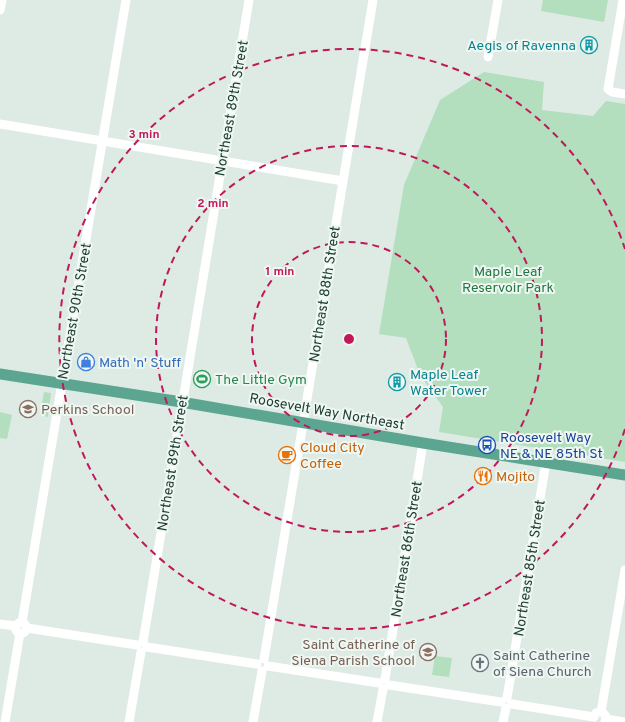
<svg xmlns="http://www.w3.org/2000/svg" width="625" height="722" font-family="Overpass,sans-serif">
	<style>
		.green { fill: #b3dfbe }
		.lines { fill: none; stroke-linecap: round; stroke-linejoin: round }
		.minor { stroke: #fff; stroke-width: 9 }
		.major { stroke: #5ca691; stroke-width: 11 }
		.ring { fill: none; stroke: #c2185b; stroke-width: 2; stroke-dasharray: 7 5 }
		.labels { text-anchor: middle; stroke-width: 4; stroke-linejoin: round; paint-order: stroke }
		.culture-label { font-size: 14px; fill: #0d838f; stroke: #eef7f2; text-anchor: end }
		.street-label { font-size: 14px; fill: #1d3c33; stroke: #eef7f2 }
		.park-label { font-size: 14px; fill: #237741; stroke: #eef7f2 }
		.shop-label { font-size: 14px; fill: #366cbe; stroke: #eef7f2; text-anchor: start }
		.leisure-label { font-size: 14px; fill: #27864d; stroke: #eef7f2; text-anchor: start }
		.education-label { font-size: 14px; fill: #785e54; stroke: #eef7f2; text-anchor: start }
		.transit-label { font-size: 14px; fill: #164399; stroke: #eef7f2; text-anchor: start }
		.food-label { font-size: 14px; fill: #c56008; stroke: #eef7f2; text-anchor: start }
		.worship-label { font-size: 14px; fill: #5b616d; stroke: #eef7f2; text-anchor: start }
		.centre { fill: #c2185b; stroke: #eef7f2; stroke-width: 2 }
		.ring-label { font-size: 12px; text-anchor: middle; font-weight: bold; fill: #c2185b; stroke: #eef7f2; stroke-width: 4; stroke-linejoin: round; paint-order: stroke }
	</style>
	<rect width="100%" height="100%" fill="#ddebe4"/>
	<path class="green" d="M543,0H608L604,22L541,11Z
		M484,72L544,82L542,110L593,116L606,101L625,104V462L439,432L443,407L420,375L406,338L379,334L404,185L440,100Z
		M44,392L51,393L48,417L40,415Z
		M0,412L12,415L7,439L0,438Z
		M435,656L452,658L449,677L432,675Z"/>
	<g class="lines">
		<path class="minor" d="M623,0L608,89L612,92L625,94
			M0,10L2,0
			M488,57L498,0
			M0,124L343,181
			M22,622L126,0
			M15.5 628a5.5 5.5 0 1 1 11 0a5.5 5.5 0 1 1-11 0Z
			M0,624L16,626
			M27,628L137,645
			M143,642L249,0
			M147,647L257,664
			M264,659L373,0
			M268,666L379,683
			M385,679L423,443
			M389,685L501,702
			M507,698L546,462
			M512,704L594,717
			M601,712L625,570
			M596,713C600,711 604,712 606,717L605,722
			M606,719L625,722
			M5,722L20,633
			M129,722L141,652
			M253,722L262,671
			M377,722L383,689
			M503,722L506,708"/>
		<path class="major" d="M0,374L175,401L423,443L625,475"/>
	</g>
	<g class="ring">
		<circle cx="349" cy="339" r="97"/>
		<circle cx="349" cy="339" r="193"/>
		<path d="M625 429A290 290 0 1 1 625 249"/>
	</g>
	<defs>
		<g id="building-ring" transform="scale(0.9)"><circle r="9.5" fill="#eef7f2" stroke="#0f9aa8" stroke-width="1.5"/><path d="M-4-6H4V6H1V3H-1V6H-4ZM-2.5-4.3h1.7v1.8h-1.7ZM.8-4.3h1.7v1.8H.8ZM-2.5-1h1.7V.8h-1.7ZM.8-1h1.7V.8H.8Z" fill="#0f9aa8"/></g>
		<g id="shop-ring" transform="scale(0.9)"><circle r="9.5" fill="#eef7f2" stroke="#3f7fe0" stroke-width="1.5"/><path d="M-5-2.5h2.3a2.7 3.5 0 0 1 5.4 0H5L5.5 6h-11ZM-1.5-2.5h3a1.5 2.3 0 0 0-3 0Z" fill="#3f7fe0"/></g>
		<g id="stadium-ring" transform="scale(0.9)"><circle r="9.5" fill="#eef7f2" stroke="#2e9e5b" stroke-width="1.5"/><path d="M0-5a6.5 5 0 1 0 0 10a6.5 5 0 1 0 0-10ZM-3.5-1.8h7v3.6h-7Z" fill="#2e9e5b"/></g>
		<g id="school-ring" transform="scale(0.9)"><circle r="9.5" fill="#eef7f2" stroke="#8d6e63" stroke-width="1.5"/><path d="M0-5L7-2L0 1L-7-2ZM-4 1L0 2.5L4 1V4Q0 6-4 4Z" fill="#8d6e63"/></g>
		<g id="bus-ring" transform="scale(0.9)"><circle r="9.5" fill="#eef7f2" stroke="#1a4fb4" stroke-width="1.5"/><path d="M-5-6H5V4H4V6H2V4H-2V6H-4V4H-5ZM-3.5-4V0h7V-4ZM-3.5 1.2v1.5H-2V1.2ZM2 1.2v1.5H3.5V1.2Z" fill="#1a4fb4"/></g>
		<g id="cafe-ring" transform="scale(0.9)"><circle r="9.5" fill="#eef7f2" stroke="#e8710a" stroke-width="1.5"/><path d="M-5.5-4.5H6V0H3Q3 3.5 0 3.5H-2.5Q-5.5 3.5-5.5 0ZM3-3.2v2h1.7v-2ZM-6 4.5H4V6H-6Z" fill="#e8710a"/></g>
		<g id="restaurant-ring" transform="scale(0.9)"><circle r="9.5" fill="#eef7f2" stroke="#e8710a" stroke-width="1.5"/><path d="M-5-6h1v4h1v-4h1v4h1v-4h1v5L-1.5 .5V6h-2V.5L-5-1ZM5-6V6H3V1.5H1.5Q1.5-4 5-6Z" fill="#e8710a"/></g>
		<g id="church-ring" transform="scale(0.9)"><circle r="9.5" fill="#eef7f2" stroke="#6b7280" stroke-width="1.5"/><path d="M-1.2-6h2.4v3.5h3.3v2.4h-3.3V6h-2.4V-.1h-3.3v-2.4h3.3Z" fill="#6b7280"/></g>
	</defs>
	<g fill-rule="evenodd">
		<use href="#building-ring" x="589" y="45"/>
		<use href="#shop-ring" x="86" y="362"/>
		<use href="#stadium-ring" x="202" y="379"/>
		<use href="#building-ring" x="397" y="382"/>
		<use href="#school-ring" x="28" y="409"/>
		<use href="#bus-ring" x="487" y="445"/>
		<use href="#cafe-ring" x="287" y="455"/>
		<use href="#restaurant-ring" x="483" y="476"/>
		<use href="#school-ring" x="428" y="652"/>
		<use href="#church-ring" x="480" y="663"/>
	</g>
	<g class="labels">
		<g class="culture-label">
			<text x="576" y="50">Aegis of Ravenna</text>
			<text x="410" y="379" text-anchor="start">Maple Leaf<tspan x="410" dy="16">Water Tower</tspan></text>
		</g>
		<g class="street-label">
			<text transform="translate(231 108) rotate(-80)" y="5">Northeast 89th Street</text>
			<text transform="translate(324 294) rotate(-81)" y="5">Northeast 88th Street</text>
			<text transform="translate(74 311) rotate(-80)" y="5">Northeast 90th Street</text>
			<text transform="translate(327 411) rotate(10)" y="5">Roosevelt Way Northeast</text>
			<text transform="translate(172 463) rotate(-81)" y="5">Northeast 89th Street</text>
			<text transform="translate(406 549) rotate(-81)" y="5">Northeast 86th Street</text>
			<text transform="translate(529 568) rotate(-81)" y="5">Northeast 85th Street</text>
		</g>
		<g class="park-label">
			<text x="508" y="276">Maple Leaf<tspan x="508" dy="16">Reservoir Park</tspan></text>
		</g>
		<g class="shop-label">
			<text x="99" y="367">Math 'n' Stuff</text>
		</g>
		<g class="leisure-label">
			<text x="215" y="384">The Little Gym</text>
		</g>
		<g class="education-label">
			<text x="41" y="414">Perkins School</text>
			<text x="415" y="649" text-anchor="end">Saint Catherine of<tspan x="415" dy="16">Siena Parish School</tspan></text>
		</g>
		<g class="transit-label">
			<text x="500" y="442">Roosevelt Way<tspan x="500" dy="16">NE &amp; NE 85th St</tspan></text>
		</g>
		<g class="food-label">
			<text x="300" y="452">Cloud City<tspan x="300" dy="16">Coffee</tspan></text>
			<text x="496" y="481">Mojito</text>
		</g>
		<g class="worship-label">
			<text x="493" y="660">Saint Catherine<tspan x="493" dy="16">of Siena Church</tspan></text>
		</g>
	</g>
	<circle cx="349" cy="339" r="6" class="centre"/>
	<g class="ring-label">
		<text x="144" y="138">3 min</text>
		<text x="213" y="207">2 min</text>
		<text x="280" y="275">1 min</text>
	</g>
</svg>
